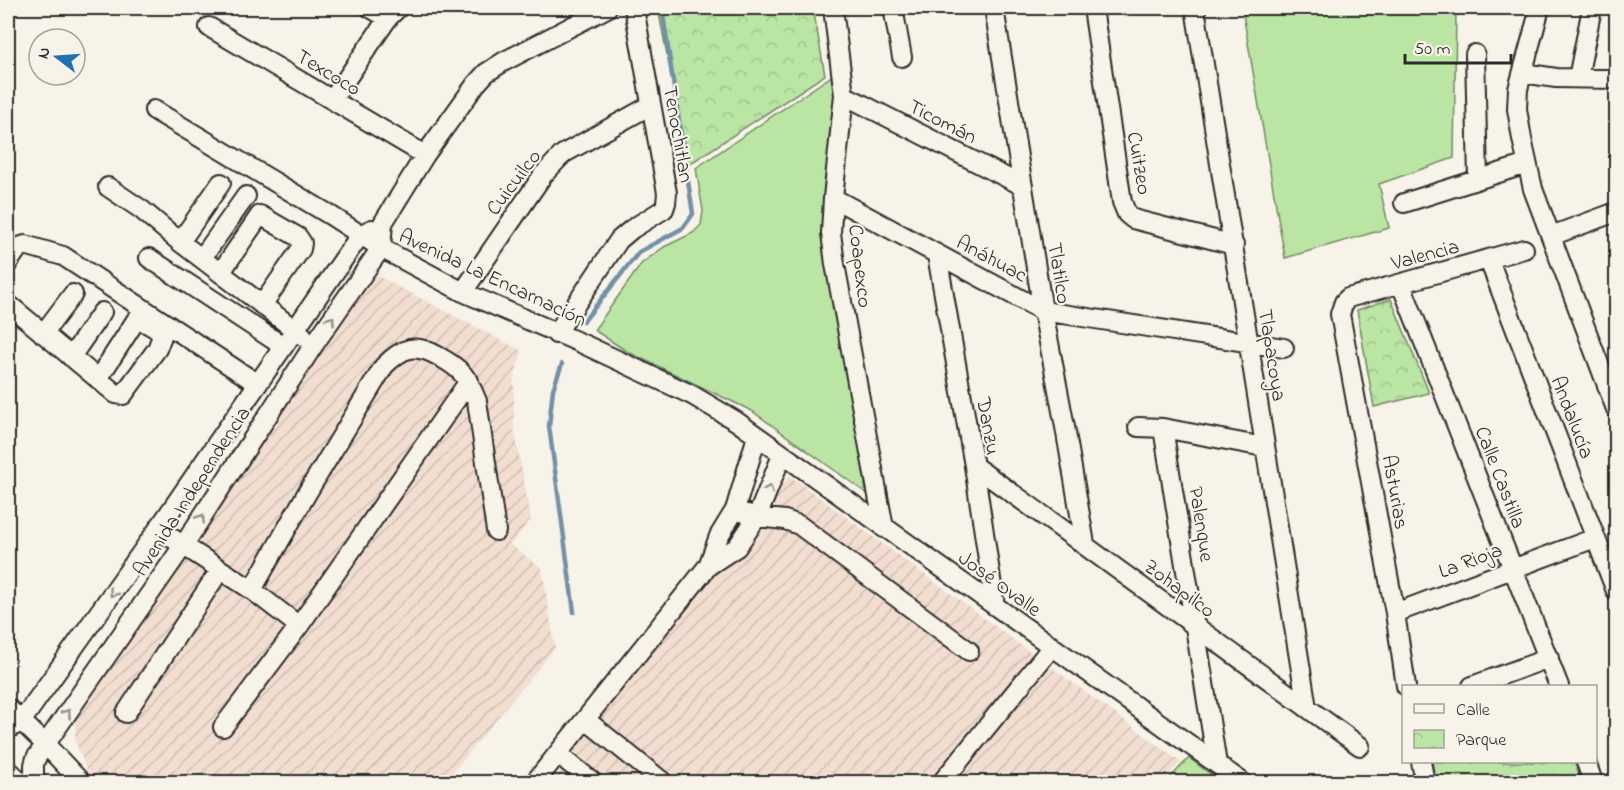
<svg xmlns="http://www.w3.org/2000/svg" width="1624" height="790" font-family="'Indie Flower',sans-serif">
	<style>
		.industrial { fill: url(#industrial-furrows) }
		.grass { fill: #bae5a2; stroke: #728866; stroke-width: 1.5 }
		.park { fill: url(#park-crowns); stroke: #728866; stroke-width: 1.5 }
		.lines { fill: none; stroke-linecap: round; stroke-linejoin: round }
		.stream { stroke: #7190a9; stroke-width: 4.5 }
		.minor-casing { stroke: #2b2b2b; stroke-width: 22 }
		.highway-casing { stroke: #2b2b2b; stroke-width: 30 }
		.minor { stroke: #f7f3e8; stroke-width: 18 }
		.highway { stroke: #f7f3e8; stroke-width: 26 }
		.oneway { stroke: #918f8a }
		.labels { text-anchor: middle; stroke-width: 4.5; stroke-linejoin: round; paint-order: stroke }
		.street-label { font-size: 21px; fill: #2b2b2b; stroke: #f7f3e8 }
	</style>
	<defs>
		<pattern id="industrial-furrows" width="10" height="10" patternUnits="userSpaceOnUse" patternTransform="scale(1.5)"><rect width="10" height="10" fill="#f1ded0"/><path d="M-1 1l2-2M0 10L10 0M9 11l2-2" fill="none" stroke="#cfbfb3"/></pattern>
		<pattern id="park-crowns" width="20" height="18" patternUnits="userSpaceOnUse" patternTransform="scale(1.5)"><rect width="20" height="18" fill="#bae5a2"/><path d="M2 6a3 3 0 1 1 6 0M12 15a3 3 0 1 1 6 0" fill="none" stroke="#a0c58c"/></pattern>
	</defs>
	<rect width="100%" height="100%" fill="#f7f3e8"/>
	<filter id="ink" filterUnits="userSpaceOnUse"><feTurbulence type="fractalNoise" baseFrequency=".0167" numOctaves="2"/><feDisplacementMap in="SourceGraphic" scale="12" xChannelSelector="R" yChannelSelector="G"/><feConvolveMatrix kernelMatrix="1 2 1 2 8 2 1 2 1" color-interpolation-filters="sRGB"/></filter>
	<g filter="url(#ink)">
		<path class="industrial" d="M374,274L522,351L514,378V428L531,519L510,545L542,568L555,648L445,782H95L87,771L75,741L76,719Z
			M790,476L1181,762L1162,782H550Z"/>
		<path class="grass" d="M1242,8H1456L1454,158L1379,184L1389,228L1285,258Z
			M833,75L834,97L829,141L824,250L859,433L866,493L752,411L628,352L594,330L642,263L664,247L693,233L701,225L703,211L696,168Z
			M1189,758L1221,782H1166Z"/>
		<path class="park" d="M658,8H813L825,75L688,165Z
			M1391,299L1429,393L1374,407L1357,310Z
			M1432,762H1574L1583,782H1436Z"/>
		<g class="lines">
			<path class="stream" d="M583,322L639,252L683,228L693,214L662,8
				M562,364L553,389L549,426L574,612"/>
			<g class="minor-casing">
				<path id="minor" d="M370,8L388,18
					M833,8L844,95L833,198L831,233L835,264L884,528
					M893,8L902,57
					M994,8L1043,311L1065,427L1085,544
					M1093,8L1122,202L1127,214L1133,219L1234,245
					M1195,8L1307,708
					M1540,8L1518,89L1517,109L1522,139L1533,189L1616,409
					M209,27L425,155
					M1475,54L1478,179
					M1523,73L1556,78L1616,79
					M1578,78L1592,8
					M844,95L1023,186
					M332,100L388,18L398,8
					M154,110L330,215L381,248L463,292L583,344L692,395L736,421L1242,782
					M108,187L142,210L180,242L303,336
					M833,198L1043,311L1284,348
					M1404,203L1527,164
					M1551,236L1616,212
					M180,242L221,183
					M937,255L974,466L995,606
					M149,258L283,346
					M202,258L246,196
					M1489,260L1616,591
					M8,263L19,247L25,245L63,256L258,384
					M221,272L260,215L298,237L302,243L301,249L262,305
					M1401,284L1559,686
					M463,292L543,175L563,154L651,105
					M8,304L116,394L123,395L157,349L162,336L160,331L141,320H136L98,379
					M43,334L73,294
					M556,334L619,240L632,229L664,209L666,203L667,193L634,8
					M71,357L102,312
					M1138,427L1163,428L1264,447
					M1163,428L1217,764
					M974,466C1104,558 1231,653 1360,746
					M735,510L757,517L785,520L799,525L969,651
					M158,529L252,590L299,626
					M708,566L719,536L735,510L757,436
					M252,590L307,493L384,366C403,347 415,343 438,356C462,369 467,376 477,401L496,531
					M1395,613L1595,538
					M1406,686L1395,613L1340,314L1344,302L1348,298L1524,249
					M1472,686L1549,658
					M8,708L46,745L81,782
					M126,713L220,570
					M586,720L663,782
					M223,727L299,626L469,381
					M8,729L21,722L158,529L347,254L361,234L372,229
					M559,755L593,782
					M1421,762L1425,782
					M1586,762L1593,782
					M34,782V765L36,758L183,546L315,343L381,248L383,223L425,155L476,84L486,73L503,62L607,8
					M535,782L708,566L737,547L757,517L782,455
					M942,782L1051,648"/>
			</g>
			<g class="highway-casing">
				<path id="highway" d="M8,775L15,782"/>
			</g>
			<use href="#minor" class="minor"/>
			<use href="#highway" class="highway"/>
		</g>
		<defs><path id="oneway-chevron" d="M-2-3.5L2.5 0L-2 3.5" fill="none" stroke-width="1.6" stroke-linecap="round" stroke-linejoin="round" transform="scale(1.5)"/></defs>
		<g class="oneway">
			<use href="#oneway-chevron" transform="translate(331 320) rotate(-55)"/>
			<use href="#oneway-chevron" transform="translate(769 489) rotate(-68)"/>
			<use href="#oneway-chevron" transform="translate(201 518) rotate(-57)"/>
			<use href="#oneway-chevron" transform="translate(113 593) rotate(126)"/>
			<use href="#oneway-chevron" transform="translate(67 713) rotate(-55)"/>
		</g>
	</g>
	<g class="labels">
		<g class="street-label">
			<text transform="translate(329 72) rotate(31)" y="7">Texcoco</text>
			<text transform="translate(943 121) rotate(27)" y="7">Ticomán</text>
			<text transform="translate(679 134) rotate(80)" y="7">Tenochitlan</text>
			<text transform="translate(1140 163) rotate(80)" y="7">Cuitzeo</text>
			<text transform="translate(513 182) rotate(-53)" y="7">Cuicuilco</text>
			<text transform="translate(1425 254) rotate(-15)" y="7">Valencia</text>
			<text transform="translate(992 258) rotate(28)" y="7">Anáhuac</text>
			<text transform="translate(861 266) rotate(83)" y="7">Coapexco</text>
			<text transform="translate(1060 273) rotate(81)" y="7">Tlatilco</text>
			<text transform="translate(493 277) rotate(25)" y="7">Avenida La Encarnación</text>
			<text transform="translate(1273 355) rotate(81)" y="7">Tlapacoya</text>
			<text transform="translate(1573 417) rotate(69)" y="7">Andalucía</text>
			<text transform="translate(989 426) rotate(80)" y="7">Danzu</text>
			<text transform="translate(1501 477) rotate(69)" y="7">Calle Castilla</text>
			<text transform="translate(191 491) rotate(-57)" y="7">Avenida Independencia</text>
			<text transform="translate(1396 492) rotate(80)" y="7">Asturias</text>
			<text transform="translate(1202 524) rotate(81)" y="7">Palenque</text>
			<text transform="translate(1470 560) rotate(-21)" y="7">La Rioja</text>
			<text transform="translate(1000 583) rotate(36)" y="7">José Ovalle</text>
			<text transform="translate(1180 588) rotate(37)" y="7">Zohapilco</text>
		</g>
	</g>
	<rect width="1624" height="790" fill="none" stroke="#f7f3e8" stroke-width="30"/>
	<rect x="15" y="15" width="1594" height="760" fill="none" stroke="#2b2b2b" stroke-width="2" filter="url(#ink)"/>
	<rect x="1402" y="685" width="195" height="78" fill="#f7f3e8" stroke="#a5a39c" stroke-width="1.5"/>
	<rect x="1414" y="704" width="30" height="9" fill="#f7f3e8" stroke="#a5a39c" stroke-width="1.5"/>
	<text x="1456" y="715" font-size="18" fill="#2b2b2b">Calle</text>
	<rect x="1414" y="730" width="30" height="18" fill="url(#park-crowns)" stroke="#a5a39c" stroke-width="1.5"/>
	<text x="1456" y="745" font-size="18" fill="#2b2b2b">Parque</text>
	<g transform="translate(57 57) rotate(287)"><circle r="28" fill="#f7f3e8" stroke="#a5a39c" stroke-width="1.5"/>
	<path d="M0-4.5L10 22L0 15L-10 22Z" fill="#1f6fb2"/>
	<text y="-9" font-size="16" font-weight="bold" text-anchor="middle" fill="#2b2b2b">N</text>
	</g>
	<path d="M1405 54v9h106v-9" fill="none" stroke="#2b2b2b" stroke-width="3"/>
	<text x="1414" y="54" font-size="18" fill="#2b2b2b" stroke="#f7f3e8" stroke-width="4.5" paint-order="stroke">50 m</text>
</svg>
